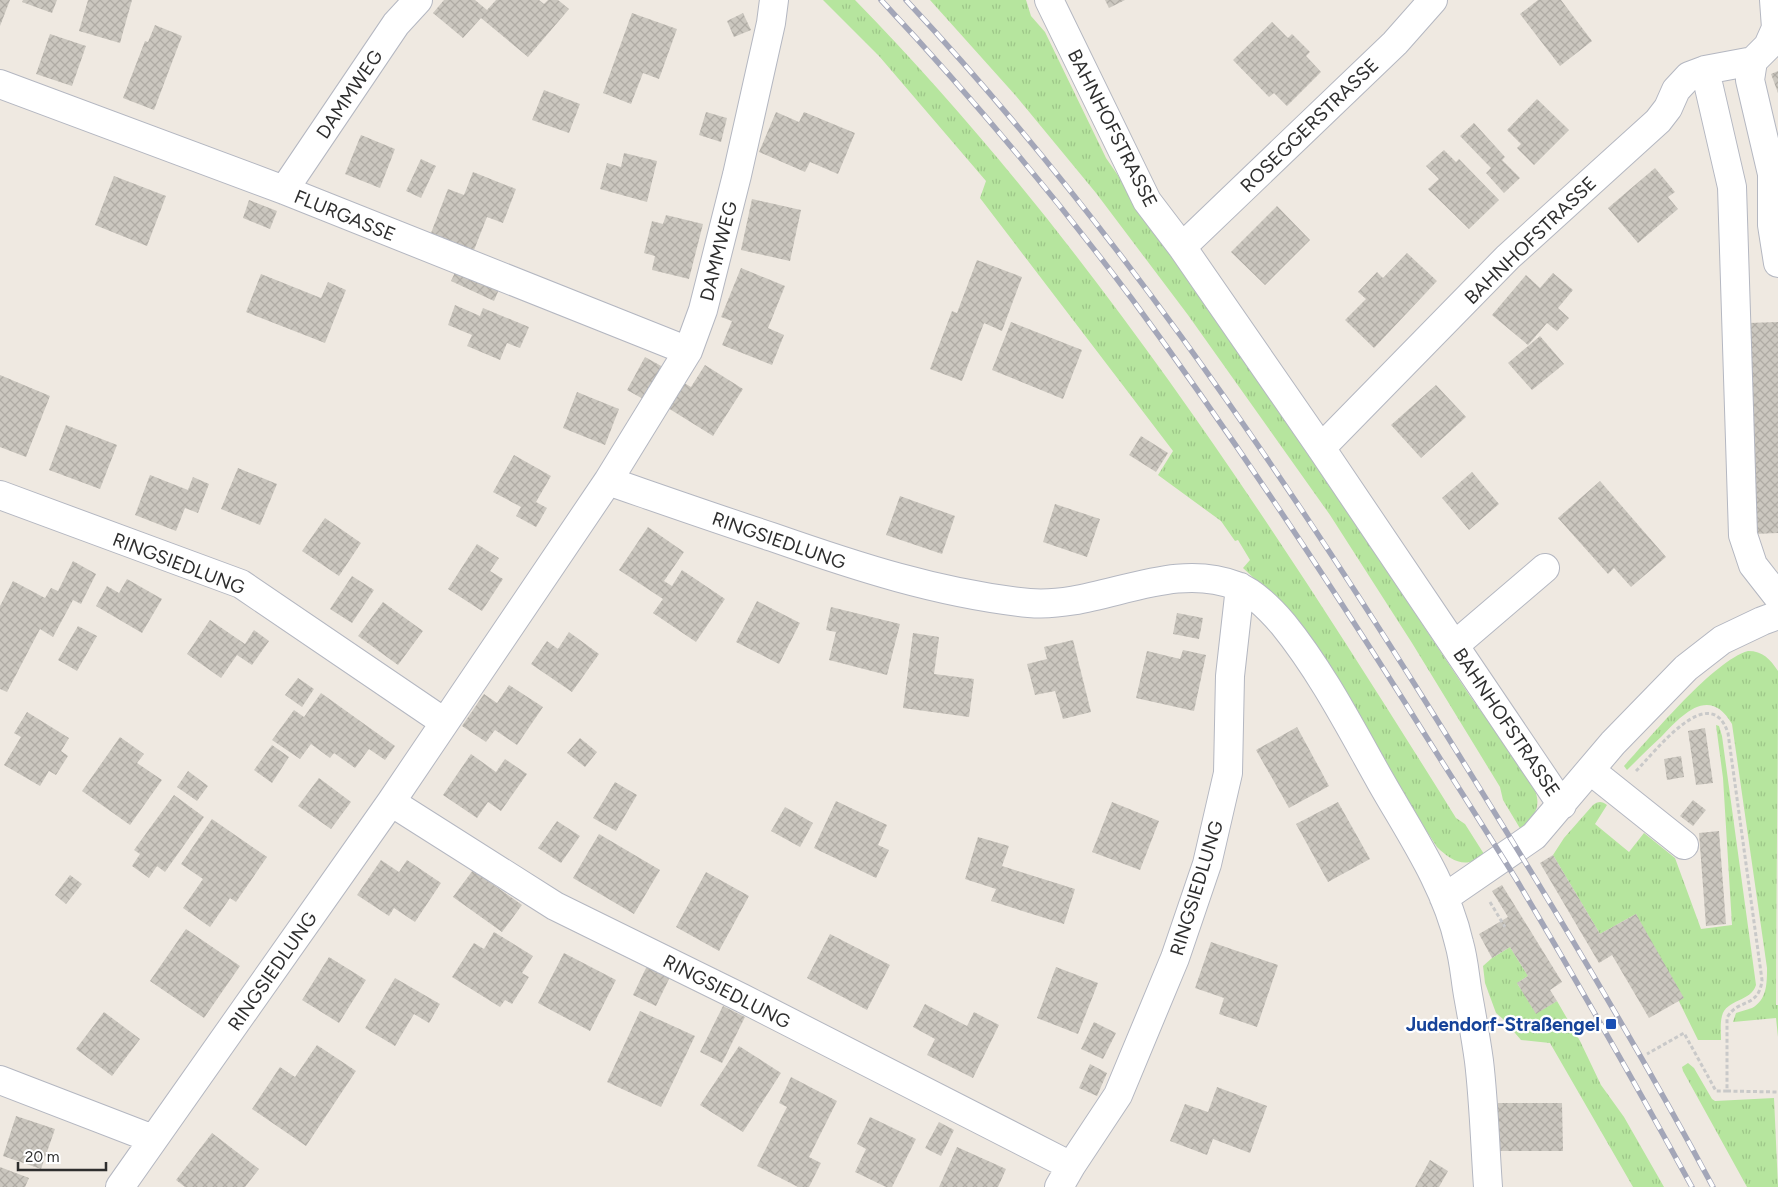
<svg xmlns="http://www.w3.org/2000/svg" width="1778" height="1187" font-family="Figtree,sans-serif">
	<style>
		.grass { fill: url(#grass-tufts) }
		.building { fill: url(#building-cross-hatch) }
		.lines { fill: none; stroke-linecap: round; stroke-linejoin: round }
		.minor-casing { stroke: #b4b7c1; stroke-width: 30 }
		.path { stroke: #c9c9c9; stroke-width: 3; stroke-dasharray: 4 2.5; stroke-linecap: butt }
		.minor { stroke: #fff; stroke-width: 28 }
		.rail-casing { stroke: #a3a6b8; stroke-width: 5.5 }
		.rail { stroke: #fff; stroke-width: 4; stroke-dasharray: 11; stroke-linecap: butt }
		.transit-dot { fill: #1a4fb4; stroke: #fff; stroke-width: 2 }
		.labels { text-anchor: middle; stroke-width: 4.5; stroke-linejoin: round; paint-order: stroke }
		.street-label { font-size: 19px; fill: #2e2e2e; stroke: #fff }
		.transit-label { font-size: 19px; font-weight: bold; fill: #164399; stroke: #fff; text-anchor: end }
	</style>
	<defs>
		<pattern id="grass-tufts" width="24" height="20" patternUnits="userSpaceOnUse" patternTransform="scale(1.25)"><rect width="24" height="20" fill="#b6e59e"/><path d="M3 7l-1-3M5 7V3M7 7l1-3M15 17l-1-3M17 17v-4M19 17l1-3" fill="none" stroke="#9dc588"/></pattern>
		<pattern id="building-cross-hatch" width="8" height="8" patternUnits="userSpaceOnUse" patternTransform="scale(1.25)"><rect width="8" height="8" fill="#cbc7bf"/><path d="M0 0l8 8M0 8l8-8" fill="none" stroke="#afaba4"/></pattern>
	</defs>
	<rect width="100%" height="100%" fill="#efe9e1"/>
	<path class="grass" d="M823,0H855C1091,241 1278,533 1456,818L1465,824L1484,854C1467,870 1451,861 1437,847L1272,595L1243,568L1250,560L1238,540L1235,541L1221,521L1158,475L1173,451L980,198L986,181L879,56Z
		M930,0H1026L1031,16L1045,32L1106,158L1324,476L1470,696L1528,776C1542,801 1541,810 1521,830L1503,800L1500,787L1412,643L1330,515L1188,315L1096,193L1016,96Z
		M1748,651C1763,651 1770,659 1778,671C1778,782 1776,894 1776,1005H1778V1037L1776,1018L1733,1022L1736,1013C1741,1011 1747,1010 1752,1008C1767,1000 1767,983 1767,968L1732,724C1709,684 1681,716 1661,737C1649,748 1638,759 1627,770L1624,766C1650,738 1713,661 1748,651Z
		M1716,725L1719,726L1722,736L1756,985C1751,1002 1726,999 1722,1016C1720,1023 1721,1032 1721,1040H1698L1636,914L1600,934L1553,855L1564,838L1593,805C1598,801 1602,801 1607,805L1595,824L1629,852L1644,833L1675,858L1701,929L1732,925L1723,778Z
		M1510,947L1528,976L1517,983L1536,1013L1557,1001L1580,1041L1601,1085L1624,1117L1664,1187H1633L1550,1043L1521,1040L1503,1019L1496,1013L1485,983L1483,966L1492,958Z
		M1688,1063L1694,1068L1712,1099L1715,1101L1774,1098L1778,1187H1747L1683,1071L1682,1067Z"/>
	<path class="building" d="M0,0H10L0,26Z
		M23,0H57L52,13L22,2Z
		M88,0H132L120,43L79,31Z
		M444,0H475L487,10L496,0H539L544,4L548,0H558L569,9L528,57L481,18L463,38L433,13Z
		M1105,0H1125L1109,8Z
		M1538,0H1561L1592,41L1560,66L1520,14Z
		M632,13L677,29L659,79L643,73L631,104L603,93Z
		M743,13L751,30L734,37L727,21Z
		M1272,22L1288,38L1292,34L1310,52L1306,56L1321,72L1287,106L1274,93L1269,97L1233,60Z
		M155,25L182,36L154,110L123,98L145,41L148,42Z
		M50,34L86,46L72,86L36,74Z
		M1778,71V93L1771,74Z
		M544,90L580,104L569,133L532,120Z
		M1537,99L1569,130L1534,165L1517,148L1521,144L1507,130Z
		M706,112L727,118L721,142L699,135Z
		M776,112L799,122L804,112L855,133L838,174L810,162L805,172L759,152Z
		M1474,123L1505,157L1502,160L1520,178L1504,193L1486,173L1491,168L1460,136Z
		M361,135L395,149L380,188L345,174Z
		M1444,150L1456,162L1459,159L1499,200L1469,229L1428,189L1439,179L1426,166Z
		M624,153L657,161L647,202L600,189L607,163L621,167Z
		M421,159L436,166L421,198L406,191Z
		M1655,168L1675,192L1668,197L1678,209L1638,243L1608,208Z
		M473,172L516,189L503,223L487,217L474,250L431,233L448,189L464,195Z
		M114,176L166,196L147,246L95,225Z
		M752,199L801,210L790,261L741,250Z
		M249,200L277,211L270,229L243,218Z
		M1277,206L1310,240L1265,285L1231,252Z
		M666,215L703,224L689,279L652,270L655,256L644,253L652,221L663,224Z
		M1407,253L1437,281L1374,348L1345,320L1366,299L1358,292L1377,272L1383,278Z
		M977,260L1022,277L1002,331L984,323L962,381L930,369L952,311L957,313Z
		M458,266L501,285L494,301L451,281Z
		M741,268L785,286L768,328L784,335L772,365L722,345L732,321L721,317Z
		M1553,273L1573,290L1558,308L1569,318L1557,331L1547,323L1528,345L1492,315L1526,275L1540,288Z
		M261,274L321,298L328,282L346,290L325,343L246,312Z
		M455,305L480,316L483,308L529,327L520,348L507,343L500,360L467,346L472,335L448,325Z
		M1011,322L1082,350L1063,399L992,370Z
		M1778,322V533L1754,534L1748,323Z
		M1540,336L1564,364L1532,390L1508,363Z
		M645,357L663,367L645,400L627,390Z
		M705,365L743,389L713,436L668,408L684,383L691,387Z
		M0,375L50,396L26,457L0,447Z
		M1436,385L1466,417L1421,458L1391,425Z
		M577,392L619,409L605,445L563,428Z
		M66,425L117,445L100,489L49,470Z
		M1141,436L1168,453L1156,472L1129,455Z
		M514,455L551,476L536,502L547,508L536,527L516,516L521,507L493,492Z
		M238,468L277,484L260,525L221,509Z
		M1472,472L1499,504L1469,530L1442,498Z
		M150,475L188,490L193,477L209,484L198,513L185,508L176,531L135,515Z
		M1600,481L1666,557L1631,587L1614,568L1608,574L1558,518Z
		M900,496L955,516L942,554L886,535Z
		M1055,504L1100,519L1087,557L1043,542Z
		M325,518L361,543L339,576L302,551Z
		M648,527L684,552L664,581L672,586L682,570L725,599L696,642L653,613L663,599L619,570Z
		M477,544L499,558L490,571L503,579L482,611L448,589Z
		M73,561L96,574L81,604L73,600L53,637L40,629L7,692L0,689V606L13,581L45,598L51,588L58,591Z
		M352,576L374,590L352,623L330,609Z
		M127,579L162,599L142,633L96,606L107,586L119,593Z
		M757,601L800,623L779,664L736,642Z
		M383,602L423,631L398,665L358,636Z
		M831,607L900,624L887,675L829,660L836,632L826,630Z
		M1177,613L1203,618L1199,639L1173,634Z
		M210,620L245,644L254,630L269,641L252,665L237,655L221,678L187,654Z
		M78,626L97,636L77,671L58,660Z
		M569,632L599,654L572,692L531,664L547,641L558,649Z
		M913,633L939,637L934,674L974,679L969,717L903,708Z
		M1073,640L1091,712L1063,719L1055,691L1035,695L1027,664L1047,659L1044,647Z
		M1183,650L1206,655L1194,711L1136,698L1147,651L1180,659Z
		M298,678L314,689L302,707L285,695Z
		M509,685L543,707L517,745L495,730L486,742L462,726L484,694L497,703Z
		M321,693L395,746L385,760L369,749L355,768L334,753L330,758L311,744L300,759L272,740L294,710L304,717Z
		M27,712L69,738L61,751L68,756L56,775L49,771L40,786L4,765L21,737L14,733Z
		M1297,727L1329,786L1289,808L1256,750Z
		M1705,728L1713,783L1696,785L1688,731Z
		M120,737L144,754L137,763L162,780L130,825L82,791Z
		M580,738L597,752L585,767L567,753Z
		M272,745L289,757L272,783L254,770Z
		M471,754L496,772L505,759L527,774L501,811L488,802L477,818L443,795Z
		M1681,756L1684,777L1667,780L1664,759Z
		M188,771L208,786L197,801L177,787Z
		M319,778L351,802L331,829L298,806Z
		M615,782L637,795L616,831L593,818Z
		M174,795L204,817L165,872L157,866L149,878L132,866L140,854L134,850Z
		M1693,800L1706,810L1693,826L1680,816Z
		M836,801L887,825L878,845L889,850L876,878L814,848Z
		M1112,802L1159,821L1140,870L1092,852Z
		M1338,802L1370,859L1328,882L1296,824Z
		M785,807L813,823L800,847L771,831Z
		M212,819L267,857L236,902L230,898L210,927L183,908L203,879L181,864Z
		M557,821L580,836L561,863L538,848Z
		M1719,831L1726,924L1706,926L1699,833Z
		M599,834L660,870L634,914L573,878Z
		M978,837L1009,846L1002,866L1075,889L1064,924L991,901L996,889L965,879Z
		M1553,855L1600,934L1636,914L1684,998L1649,1018L1612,955L1599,963L1540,863Z
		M381,860L399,872L407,860L441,883L415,922L394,908L389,916L357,895Z
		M473,870L522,905L502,932L453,897Z
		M706,872L749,896L719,951L676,927Z
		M70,875L82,884L66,904L55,895Z
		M1502,885L1562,982L1550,990L1557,1001L1536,1014L1517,983L1528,976L1510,947L1492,958L1479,934L1508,917L1492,891Z
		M186,929L240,966L204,1018L150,981Z
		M494,932L533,956L522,973L529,977L512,1004L505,1000L500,1007L452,977L474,943L484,949Z
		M830,934L890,965L867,1010L807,978Z
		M1211,942L1278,965L1257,1027L1219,1014L1224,998L1195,988Z
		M564,953L616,980L590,1031L538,1003Z
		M329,957L366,980L339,1023L302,1000Z
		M647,966L670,977L656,1006L633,995Z
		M1056,967L1098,983L1078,1034L1037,1018Z
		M395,978L440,1004L429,1023L414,1014L395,1046L365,1028Z
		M925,1004L967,1026L974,1012L999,1025L973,1078L927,1055L935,1039L913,1027Z
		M723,1006L745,1017L722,1063L700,1052Z
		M640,1011L695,1036L661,1107L607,1082Z
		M104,1012L140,1039L112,1076L76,1049Z
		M1094,1022L1116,1033L1103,1059L1081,1049Z
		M317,1045L356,1071L306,1146L252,1109L280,1067L295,1077Z
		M739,1046L781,1073L743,1132L700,1105Z
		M1090,1064L1107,1073L1097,1096L1079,1088Z
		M791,1077L837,1101L809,1157L821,1163L809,1187H798L757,1166L787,1107L779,1103Z
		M1217,1087L1267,1106L1250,1153L1213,1139L1207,1155L1170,1141L1185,1104L1208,1112Z
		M1498,1103H1562L1563,1151H1498Z
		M16,1116L55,1129L41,1169L3,1156Z
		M870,1117L916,1139L892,1187H886L855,1172L866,1149L857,1144Z
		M939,1122L954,1130L941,1156L925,1148Z
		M212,1133L259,1169L245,1187H185L176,1180Z
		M957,1147L1006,1169L998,1187H939Z
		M1430,1160L1448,1171L1439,1187H1415Z
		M0,1167L29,1178L25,1187H0Z"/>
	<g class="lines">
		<g class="minor-casing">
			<path id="minor" d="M1049,0L1147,201L1182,247L1321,448L1562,805
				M1774,0L1776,28L1768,46L1753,61L1750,80L1772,174V225L1778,263
				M1705,70L1732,187L1743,535L1753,565L1778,597
				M0,84L284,190L688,351
				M284,190L396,24L418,0
				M1182,247L1395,43L1433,0
				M1321,448L1508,257L1658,121L1668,108L1676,90L1689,76L1705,70L1753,61
				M608,481L688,351L703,310L737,175L771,23L774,0
				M0,495L241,584L444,722
				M1455,645L1545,568
				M1590,770L1684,845
				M391,802L555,906L742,998L1071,1166L1118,1095L1175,958L1207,864L1228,773L1230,676L1240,587
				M1444,898L1534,836L1613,743L1686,668L1722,640L1762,621L1778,615
				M0,1080L153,1139
				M120,1187L391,802L608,481C663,500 717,519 772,537C855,566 940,594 1029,603C1099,609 1168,559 1237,586C1255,593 1271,610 1283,624C1322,672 1351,729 1381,782C1410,833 1446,885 1459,943C1464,960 1465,978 1468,995C1472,1017 1476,1039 1479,1061C1484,1103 1485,1145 1488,1187
				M1059,1187L1071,1166"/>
		</g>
		<path class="path" d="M1636,771C1655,752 1710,679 1728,733L1762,980C1759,1009 1737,998 1727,1018V1091H1716L1684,1033L1647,1054
			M1490,902L1505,927
			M1727,1091L1778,1092"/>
		<use href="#minor" class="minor"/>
		<g class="rail-casing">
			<path id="rail" d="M881,0C970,95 1054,195 1132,299C1228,430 1318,565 1404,701C1441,761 1479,819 1516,879C1577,981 1635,1083 1692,1187
				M906,0C1104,212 1268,451 1422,696C1523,857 1623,1019 1713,1187"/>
		</g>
		<use href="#rail" class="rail"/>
	</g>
	<rect class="transit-dot" x="1605" y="1018" width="12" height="12" rx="2.5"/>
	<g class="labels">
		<g class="street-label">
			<text transform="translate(349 94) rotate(-56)" y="7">DAMMWEG</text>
			<text transform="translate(1309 125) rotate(-44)" y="7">ROSEGGERSTRASSE</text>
			<text transform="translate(1113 128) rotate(63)" y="7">BAHNHOFSTRASSE</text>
			<text transform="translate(345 215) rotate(22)" y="7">FLURGASSE</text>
			<text transform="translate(1530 240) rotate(-44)" y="7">BAHNHOFSTRASSE</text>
			<text transform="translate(718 251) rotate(-76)" y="7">DAMMWEG</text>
			<text transform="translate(779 540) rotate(19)" y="7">RINGSIEDLUNG</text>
			<text transform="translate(179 563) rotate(21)" y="7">RINGSIEDLUNG</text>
			<text transform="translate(1507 722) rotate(56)" y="7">BAHNHOFSTRASSE</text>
			<text transform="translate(1196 888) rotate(-73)" y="7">RINGSIEDLUNG</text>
			<text transform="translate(272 971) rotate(-55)" y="7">RINGSIEDLUNG</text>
			<text transform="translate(727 991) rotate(27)" y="7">RINGSIEDLUNG</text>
		</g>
		<g class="transit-label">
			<text x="1600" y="1031">Judendorf-Straßengel</text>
		</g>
	</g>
	<path d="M18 1162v8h88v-8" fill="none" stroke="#2e2e2e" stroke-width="2.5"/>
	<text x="25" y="1162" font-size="15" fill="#2e2e2e" stroke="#ffffff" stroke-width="4" paint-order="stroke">20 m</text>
</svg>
